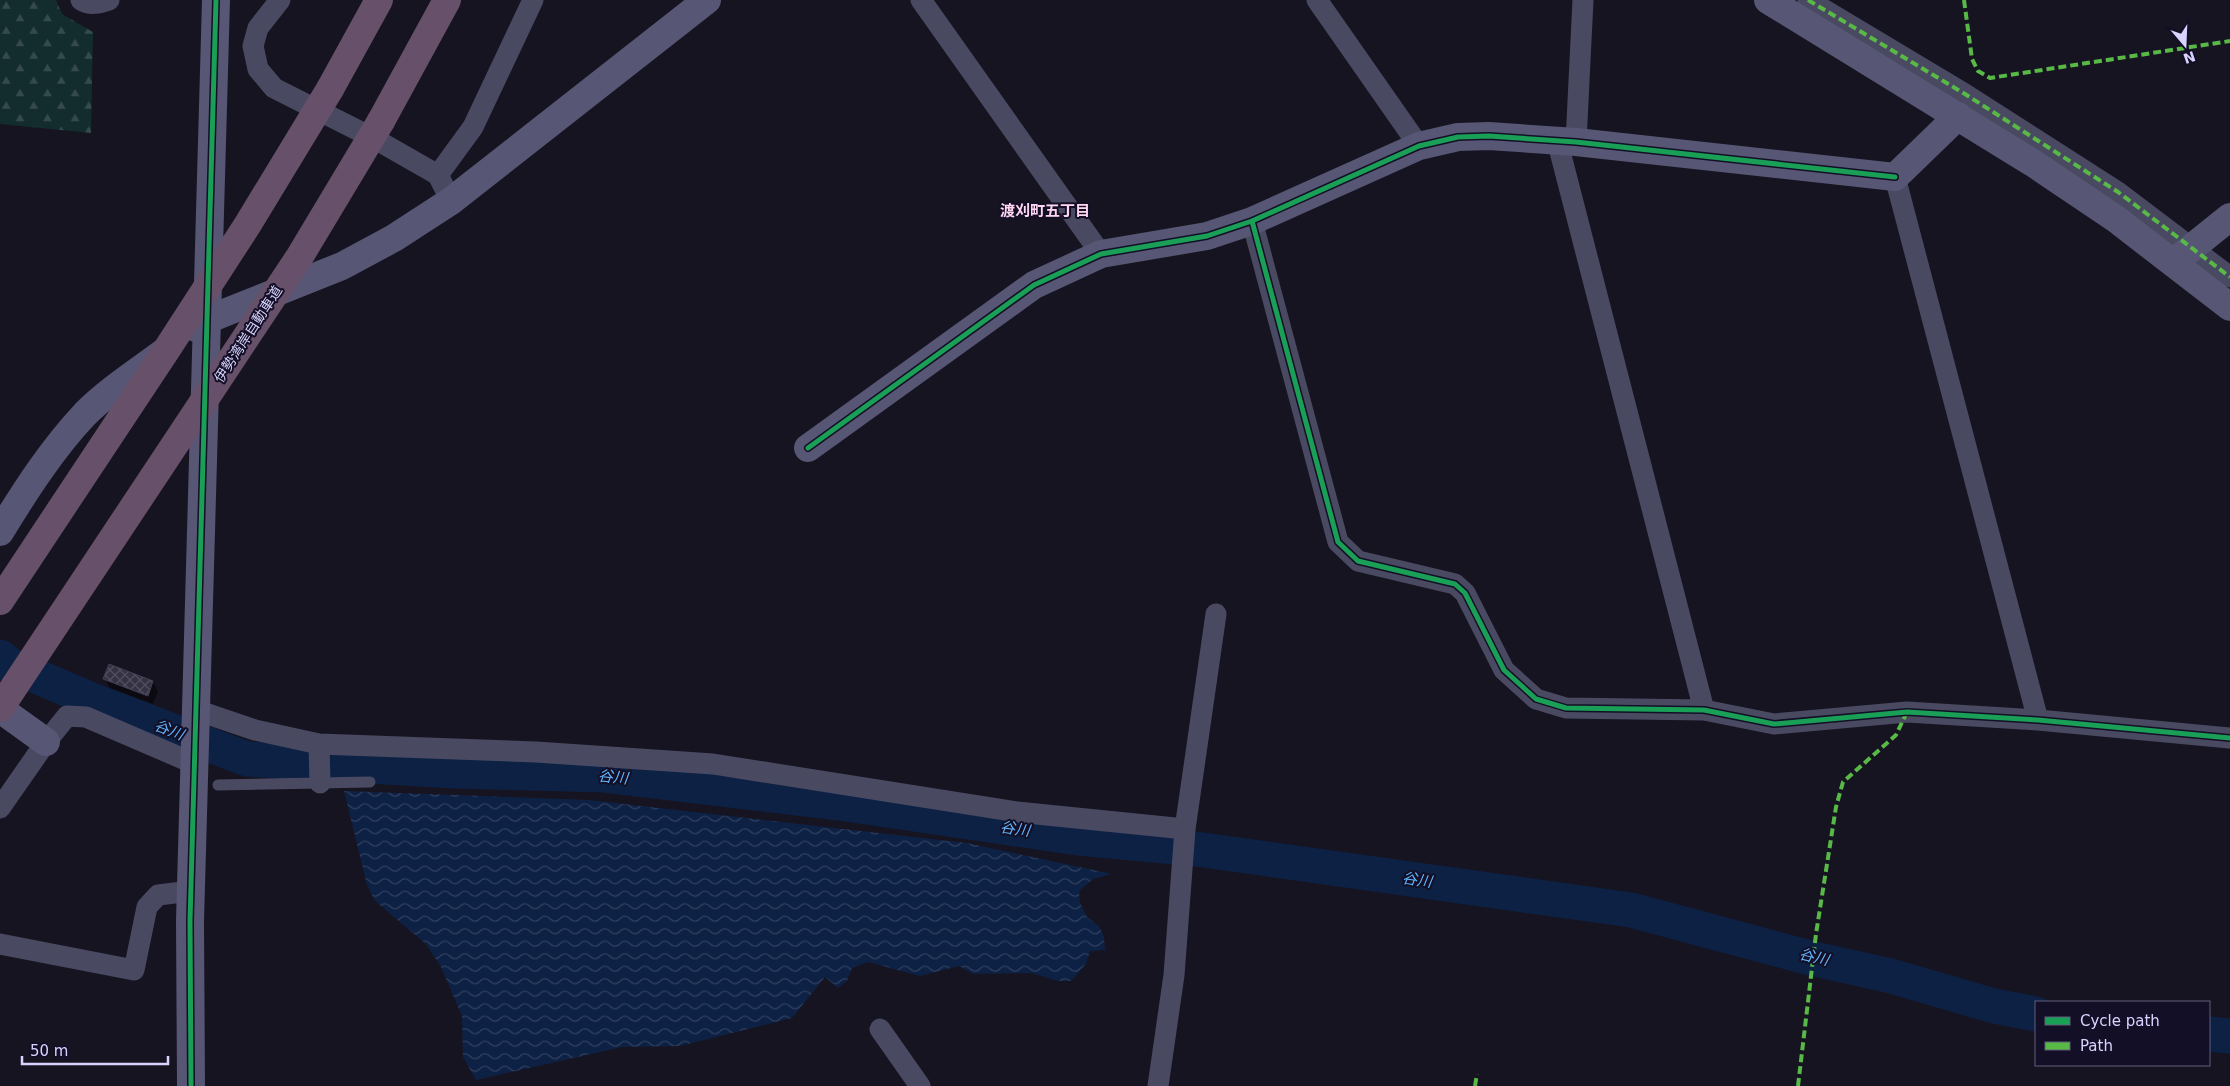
<svg xmlns="http://www.w3.org/2000/svg" width="2230" height="1086" font-family="'DejaVu Sans','Noto Sans JP',sans-serif">
	<style>
		.forest { fill: url(#forest-firs) }
		.water { fill: url(#water-waves) }
		.shadow { fill: #0007 }
		.lines { fill: none; stroke-linecap: round; stroke-linejoin: round }
		.river { stroke: #0d2144; stroke-width: 35 }
		.building { fill: url(#building-cross-hatch); stroke: #433f54 }
		.lane { stroke: #4a4962; stroke-width: 11 }
		.street { stroke: #4a4962; stroke-width: 21 }
		.secondary { stroke: #575674; stroke-width: 28 }
		.highway { stroke: #67516a; stroke-width: 28 }
		.highway-bridge { stroke: #67516a; stroke-width: 28 }
		.quiet { stroke: #58b947; stroke-width: 4; stroke-dasharray: 8 4; stroke-linecap: butt }
		.cycleway-casing { stroke: #130f26; stroke-width: 8 }
		.cycleway { stroke: #1a9f57; stroke-width: 5 }
		.labels { text-anchor: middle; stroke-width: 4; stroke-linejoin: round; paint-order: stroke }
		.street-label { font-size: 14px; fill: #d9d4ff; stroke: #130f26 }
		.neighbourhood-label { font-size: 15px; font-weight: bold; fill: #ffd6f0; stroke: #130f26 }
		.water-label { font-size: 15px; font-style: italic; fill: #62b6ff; stroke: #130f26 }
	</style>
	<defs>
		<pattern id="forest-firs" width="22" height="20" patternUnits="userSpaceOnUse" patternTransform="scale(1.25)"><rect width="22" height="20" fill="#132c2d"/><path d="M5 1l3.5 6h-7zM16 11l3.5 6h-7z" fill="#354a4c"/></pattern>
		<pattern id="water-waves" width="16" height="10" patternUnits="userSpaceOnUse" patternTransform="scale(1.25)"><rect width="16" height="10" fill="#0d2144"/><path d="M0 5q4-4 8 0t8 0" fill="none" stroke="#304060"/></pattern>
		<pattern id="building-cross-hatch" width="8" height="8" patternUnits="userSpaceOnUse" patternTransform="scale(1.25)"><rect width="8" height="8" fill="#343243"/><path d="M0 0l8 8M0 8l8-8" fill="none" stroke="#514f5f"/></pattern>
	</defs>
	<rect width="100%" height="100%" fill="#161421"/>
	<path class="forest" d="M0,0H56L62,14L93,32L91,133L0,124Z"/>
	<path class="water" d="M344,791L589,800L967,843L1112,874L1093,879L1079,891L1080,903L1087,917L1099,926L1104,937L1105,950L1090,951L1086,964L1071,981H1058L1031,973L973,974L959,966L920,976L868,962L852,968L847,981L838,988L825,977L792,1018L680,1046L622,1047L476,1080L463,1057L462,1016L441,967L426,944L375,901L367,885Z"/>
	<path class="shadow" d="M110,666L153,682L158,691L153,704L110,688L105,679Z"/>
	<g class="lines">
		<path class="river" d="M0,657L10,665L92,700L247,759L455,771L604,775L839,803L1078,838L1196,849L1631,910L1810,958L1891,976L1994,1006L2036,1014
			M2209,1034L2230,1036"/>
	</g>
	<path class="building" d="M109,664L153,681L148,696L103,679Z"/>
	<g class="lines">
		<path class="lane" d="M218,785L370,782"/>
		<path class="street" d="M81,0C90,6 100,3 109,0
			M280,0L258,28L253,46L258,69L274,88L375,139L438,175L451,201
			M921,0L1101,254
			M1317,0L1419,146
			M1808,0L1965,94L2118,192L2230,277
			M1557,140L1704,710
			M1576,142L1583,0
			M438,175L473,127L533,0
			M1895,177L2038,720
			M1252,221L1338,542L1358,561L1455,584L1465,593L1504,670L1536,699L1566,708L1704,710L1774,724L1907,712L2038,720L2230,738
			M196,710L255,730L319,744L536,752L713,764L1017,812L1185,829
			M319,744L320,783
			M0,808L46,742L67,716L86,717L195,764
			M0,944L134,970L147,907L158,895L191,891
			M880,1029L920,1086
			M1158,1086L1174,975L1185,829L1216,614"/>
		<path class="secondary" d="M1768,0L2033,163L2116,219L2230,307
			M2174,262L2230,217
			M196,328L209,319L342,266L394,238L451,201L707,0
			M808,448L1034,285L1101,254L1207,236L1252,221L1419,146L1458,137L1489,136L1576,142L1895,177L1958,116
			M0,532C25,491 52,449 85,414C109,390 137,372 164,352
			M0,709L46,742
			M191,1086L190,921L216,0"/>
		<path class="highway" d="M330,89L379,0
			M381,121L447,0"/>
		<path class="highway-bridge" d="M0,601L169,346L248,224L330,89
			M0,708L300,256L381,121"/>
		<path class="quiet" d="M1808,0L1965,94L2118,192L2230,277
			M1964,0L1972,59L1978,71L1990,78L2230,41
			M1475,1086L1477,1074
			M1798,1086L1816,934L1836,807L1843,782L1896,735L1907,712"/>
		<g class="cycleway-casing">
			<path id="cycleway" d="M1252,221L1338,542L1358,561L1455,584L1465,593L1504,670L1536,699L1566,708L1704,710L1774,724L1907,712L2038,720L2230,738
				M808,448L1034,285L1101,254L1207,236L1252,221L1419,146L1458,137L1489,136L1576,142L1895,177
				M191,1086L190,921L216,0"/>
		</g>
		<use href="#cycleway" class="cycleway"/>
	</g>
	<g class="labels">
		<g class="street-label">
			<text transform="translate(248 334) rotate(-57)" y="5">伊勢湾岸自動車道</text>
		</g>
		<g class="neighbourhood-label">
			<text x="1045" y="216">渡刈町五丁目</text>
		</g>
		<g class="water-label">
			<text transform="translate(169 730) rotate(21)" y="5">谷川</text>
			<text transform="translate(613 777) rotate(6)" y="5">谷川</text>
			<text transform="translate(1015 829) rotate(8)" y="5">谷川</text>
			<text transform="translate(1417 880) rotate(8)" y="5">谷川</text>
			<text transform="translate(1814 957) rotate(14)" y="5">谷川</text>
		</g>
	</g>
	<rect x="2035" y="1001" width="175" height="65" fill="#130f26" stroke="#625e7d"/>
	<rect x="2045" y="1017" width="25" height="8" fill="#1a9f57" stroke="#625e7d"/>
	<text x="2080" y="1026" font-size="15" fill="#d9d4ff">Cycle path</text>
	<rect x="2045" y="1042" width="25" height="8" fill="#58b947" stroke="#625e7d"/>
	<text x="2080" y="1051" font-size="15" fill="#d9d4ff">Path</text>
	<g transform="translate(2185 45) rotate(161)" stroke="#130f26" stroke-width="4" paint-order="stroke">
	<path d="M0-4L9 19L0 12L-9 19Z" fill="#d9d4ff"/>
	<text y="-8" font-size="14" font-weight="bold" text-anchor="middle" fill="#d9d4ff">N</text>
	</g>
	<path d="M22 1056v8h146v-8" fill="none" stroke="#d9d4ff" stroke-width="2.5"/>
	<text x="30" y="1056" font-size="15" fill="#d9d4ff" stroke="#130f26" stroke-width="4" paint-order="stroke">50 m</text>
</svg>
